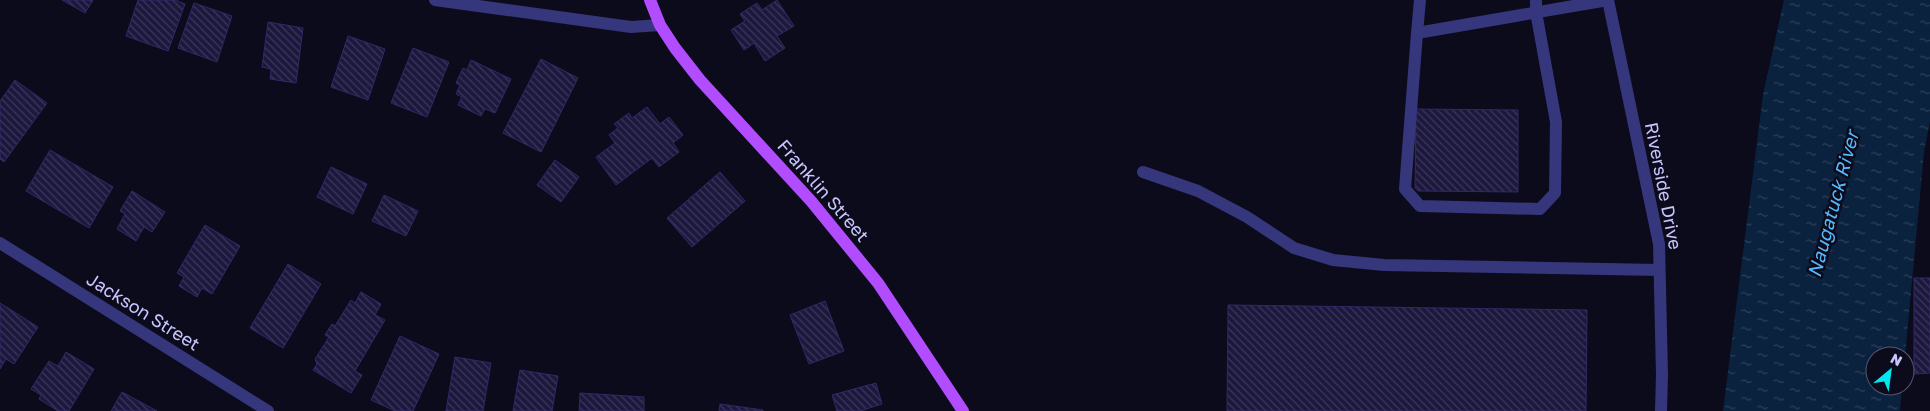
<svg xmlns="http://www.w3.org/2000/svg" width="1930" height="411" font-family="'Golos Text',sans-serif">
	<style>
		.water { fill: url(#water-ripples) }
		.building { fill: url(#building-back-hatch); stroke: #312869 }
		.lines { fill: none; stroke-linecap: round; stroke-linejoin: round }
		.minor { stroke: #35367b; stroke-width: 12 }
		.major { stroke: #b14cff; stroke-width: 12 }
		.labels { text-anchor: middle; stroke-width: 5; stroke-linejoin: round; paint-order: stroke }
		.street-label { font-size: 18px; fill: #c8c5ff; stroke: #0c0b1b }
		.water-label { font-size: 19px; font-style: italic; fill: #53baff; stroke: #0c0b1b }
	</style>
	<defs>
		<pattern id="water-ripples" width="26" height="14" patternUnits="userSpaceOnUse" patternTransform="scale(1.25)"><rect width="26" height="14" fill="#0b223f"/><path d="M2 4q2-2 4 0t4 0M15 11q2-2 4 0t4 0" fill="none" stroke="#2d415c"/></pattern>
		<pattern id="building-back-hatch" width="6" height="6" patternUnits="userSpaceOnUse" patternTransform="scale(1.25)"><rect width="6" height="6" fill="#1c173d"/><path d="M-1 5l2 2M0 0l6 6M5-1l2 2" fill="none" stroke="#3c375a"/></pattern>
	</defs>
	<rect width="100%" height="100%" fill="#0c0b1b"/>
	<path class="water" d="M1784,0H1930V121L1924,152L1905,356H1875V386H1902L1900,411H1723L1763,95Z"/>
	<path class="building" d="M62,0H93L85,13Z
		M138,0H175L185,4L168,51L126,36Z
		M777,0L794,26L777,36L785,48L765,61L754,43L744,50L731,30L745,21L740,14L757,3L762,10Z
		M194,3L232,16L217,62L178,48Z
		M268,22L303,28L296,83L270,79L271,69L262,67Z
		M348,36L385,49L368,100L331,87Z
		M413,48L449,62L427,117L391,103Z
		M541,59L578,78L541,152L503,133Z
		M471,60L511,79L495,113L485,109L481,116L458,105L462,97L456,94L460,85L456,83L463,68L467,70Z
		M15,80L47,103L4,162L0,159V101Z
		M647,107L660,124L669,117L683,135L673,143L679,152L659,167L652,158L616,185L596,157L615,143L609,135L618,128L614,124L629,113L632,118Z
		M1416,109L1518,110V192L1418,191L1415,188Z
		M50,150L113,187L89,228L26,191Z
		M555,160L579,177L561,202L537,185Z
		M331,167L367,184L353,214L317,197Z
		M720,172L745,201L692,247L667,218Z
		M132,191L165,212L152,232L144,227L136,241L117,229L125,214L120,211Z
		M384,195L418,211L406,236L372,221Z
		M205,225L240,246L212,294L202,288L197,297L179,286L184,277L177,273Z
		M288,264L321,284L283,348L250,328Z
		M1914,278H1930V373L1914,374Z
		M361,292L381,304L375,315L385,320L355,371L362,375L351,393L313,370L317,364L315,359L329,337L325,335L332,324L335,326L351,300L355,303Z
		M825,301L844,351L809,364L790,315Z
		M0,303L38,327L14,364L6,359L0,369Z
		M1228,305L1587,310L1586,411H1227Z
		M400,336L439,354L413,411H395L371,400Z
		M66,352L94,369L69,411H58L39,399L41,395L31,389L49,361L58,366Z
		M455,357L491,363L483,411H446Z
		M520,370L558,376L552,411H513Z
		M876,383L882,404L860,411H837L832,395Z
		M122,392L157,411H111Z
		M580,393L644,397V411H579Z
		M720,404L763,410V411H719Z"/>
	<g class="lines">
		<path class="minor" d="M435,0L631,27L660,25
			M1536,0V12L1556,122L1555,193L1540,209L1420,206L1405,189L1417,33C1481,22 1544,11 1608,0
			M1608,0L1659,244L1662,375L1661,411
			M1417,33L1420,0
			M1143,172L1198,191L1247,217L1294,248L1333,260L1384,265L1659,270
			M0,243L268,411"/>
		<path class="major" d="M650,0L660,25L675,48L700,80L811,201L878,283L963,411"/>
	</g>
	<g class="labels">
		<g class="street-label">
			<text transform="translate(1663 186) rotate(79)" y="6">Riverside Drive</text>
			<text transform="translate(823 191) rotate(49)" y="6">Franklin Street</text>
			<text transform="translate(143 312) rotate(32)" y="6">Jackson Street</text>
		</g>
		<g class="water-label">
			<text transform="translate(1833 204) rotate(-75)" y="7">Naugatuck River</text>
		</g>
	</g>
	<g transform="translate(1890 371) rotate(29)"><circle r="24" fill="#0c0b1b" stroke="#575576"/>
	<path d="M0-4L9 19L0 12L-9 19Z" fill="#00e7f0"/>
	<text y="-8" font-size="14" font-weight="bold" text-anchor="middle" fill="#c8c5ff">N</text>
	</g>
</svg>
